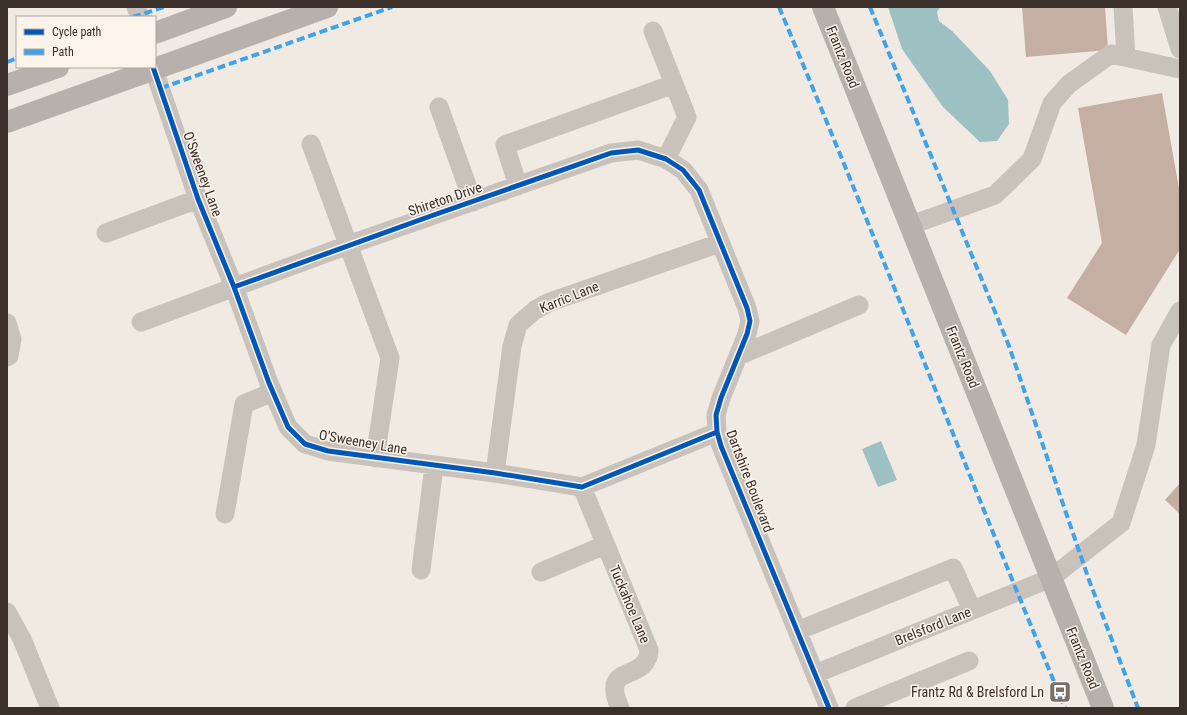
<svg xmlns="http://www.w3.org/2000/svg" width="1187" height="715" font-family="'Roboto Condensed',sans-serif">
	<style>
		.water { fill: #9dc1c3 }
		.building { fill: #c5aea3 }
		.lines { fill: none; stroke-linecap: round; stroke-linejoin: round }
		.minor { stroke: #c9c2bb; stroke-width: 19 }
		.major { stroke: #b8b0aa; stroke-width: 22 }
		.quiet { stroke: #3fa3eb; stroke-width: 4; stroke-dasharray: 8 4; stroke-linecap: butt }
		.cycleway-casing { stroke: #fcf4eb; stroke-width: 8 }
		.cycleway { stroke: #0057b8; stroke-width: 5 }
		.labels { text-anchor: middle; stroke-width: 3; stroke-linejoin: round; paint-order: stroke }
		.street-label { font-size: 14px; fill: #3b2f29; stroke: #fcf4eb }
		.poi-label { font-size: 14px; fill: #3b2f29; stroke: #fcf4eb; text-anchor: end }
	</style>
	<rect width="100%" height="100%" fill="#f0eae3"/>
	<path class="water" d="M888,7H940L937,12L939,21L952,31L990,71L1008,100L1009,124L997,141L980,142L943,107L902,49Z
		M881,441L897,480L878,487L862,449Z"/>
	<path class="building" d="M1022,7H1105L1108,50L1026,57Z
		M1162,93L1180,194V249L1126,335L1067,298L1102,243L1078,108Z
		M1180,483V514L1165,500Z"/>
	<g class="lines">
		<path class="minor" d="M136,7L140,17
			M1123,7L1126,57
			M1167,7L1180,49
			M653,31L687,117L666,159
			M153,67L198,199L234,287L269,383L288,427L305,444L328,451L495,473L582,487L717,432
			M439,107L473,202
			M311,144L390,358L375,458
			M518,186L505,145L674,84
			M911,225L995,195L1032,159L1052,103L1069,84L1111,54L1180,69
			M106,233L198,199
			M141,322L348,245L611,153L638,150L666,159L683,170L699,190L747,308L750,321L747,334L721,398L716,415L717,432L721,446L829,708
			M7,323L12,339L9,356L7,357
			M738,356L859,305
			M495,473L512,346L518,325L535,310L550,302L720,243
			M582,487L649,650C649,652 649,656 647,659C638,680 601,666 620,708
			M225,514L244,404L273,392
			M421,570L434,466
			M541,572L605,545
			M7,612L22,639L50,708
			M797,631L953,568L972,610
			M815,674L1051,578L1121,523L1146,445L1161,345L1180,311
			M855,708L969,661"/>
		<path class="major" d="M823,7L1103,708
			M155,33L226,7
			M7,85L58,67
			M7,122L327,7"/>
		<path class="quiet" d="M779,7C877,240 968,475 1065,708
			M870,7L1009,346L1089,580L1138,708
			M133,17L164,7
			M7,62L17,58
			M161,88L392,7"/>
		<g class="cycleway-casing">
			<path id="cycleway" d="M153,67L198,199L234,287L269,383L288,427L305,444L328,451L495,473L582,487L717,432
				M234,287L428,217L611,153L638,150L666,159L683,170L699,190L747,308L750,321L747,334L721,398L716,415L717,432L721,446L829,708"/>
		</g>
		<use href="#cycleway" class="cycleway"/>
	</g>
	<defs>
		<g id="bus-square" transform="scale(1.15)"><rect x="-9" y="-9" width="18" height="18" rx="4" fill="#7a706a" stroke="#fcf4eb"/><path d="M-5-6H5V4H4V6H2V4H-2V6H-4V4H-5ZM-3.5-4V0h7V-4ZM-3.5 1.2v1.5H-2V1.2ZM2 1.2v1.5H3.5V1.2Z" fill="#fff"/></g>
	</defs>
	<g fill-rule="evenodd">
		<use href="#bus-square" x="1060" y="692"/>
	</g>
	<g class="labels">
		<g class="street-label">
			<text transform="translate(843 57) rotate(68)" y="5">Frantz Road</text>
			<text transform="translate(203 174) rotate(70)" y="5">O'Sweeney Lane</text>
			<text transform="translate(445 199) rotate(-19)" y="5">Shireton Drive</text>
			<text transform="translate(569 297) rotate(-22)" y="5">Karric Lane</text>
			<text transform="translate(963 357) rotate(68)" y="5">Frantz Road</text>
			<text transform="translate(363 442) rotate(10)" y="5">O'Sweeney Lane</text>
			<text transform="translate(750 481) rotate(69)" y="5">Dartshire Boulevard</text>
			<text transform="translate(630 604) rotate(67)" y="5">Tuckahoe Lane</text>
			<text transform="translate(933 626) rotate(-22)" y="5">Brelsford Lane</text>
			<text transform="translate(1083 658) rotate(68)" y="5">Frantz Road</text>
		</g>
		<g class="poi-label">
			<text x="1044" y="697">Frantz Rd &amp; Brelsford Ln</text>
		</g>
	</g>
	<rect width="1187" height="715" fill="none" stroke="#3b2f29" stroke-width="16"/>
	<rect x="16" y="16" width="140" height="52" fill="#fcf4eb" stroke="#afa59d"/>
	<rect x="24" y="29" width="20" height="6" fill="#0057b8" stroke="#afa59d"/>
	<text x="52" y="36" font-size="12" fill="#3b2f29">Cycle path</text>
	<rect x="24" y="49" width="20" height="6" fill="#3fa3eb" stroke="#afa59d"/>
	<text x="52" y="56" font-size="12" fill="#3b2f29">Path</text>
</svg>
